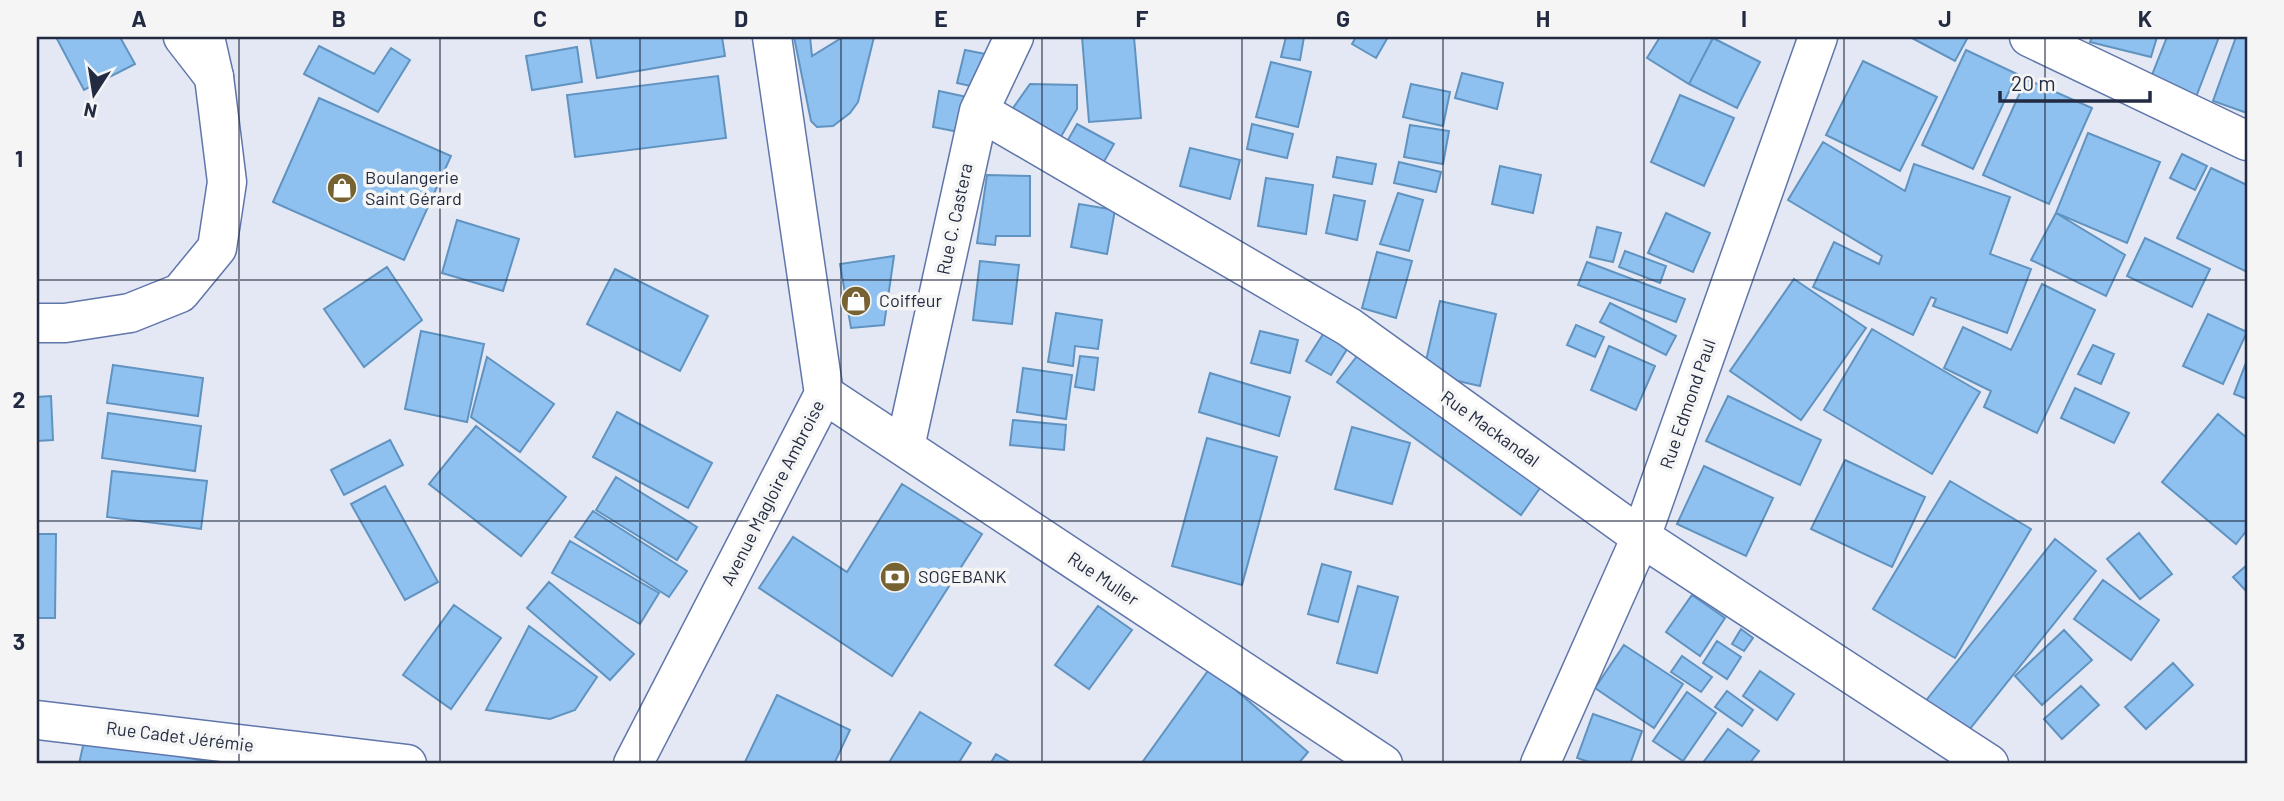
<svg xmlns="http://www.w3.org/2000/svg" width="2284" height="801" font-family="Barlow,sans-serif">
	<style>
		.building { fill: #8ec1f0; stroke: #6193c0; stroke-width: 2 }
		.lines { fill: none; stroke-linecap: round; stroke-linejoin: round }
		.street-casing { stroke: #6076ab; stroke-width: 41 }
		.secondary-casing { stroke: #6076ab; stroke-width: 41 }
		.street { stroke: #fff; stroke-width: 38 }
		.secondary { stroke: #fff; stroke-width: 38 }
		.grid { fill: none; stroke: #222b41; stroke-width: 2; stroke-opacity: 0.55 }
		.labels { text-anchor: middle; stroke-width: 7; stroke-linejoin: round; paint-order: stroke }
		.poi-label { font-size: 18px; fill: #222b41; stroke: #f5f5f5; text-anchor: start }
		.street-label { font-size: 18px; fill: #222b41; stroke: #f5f5f5 }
		.neatline { fill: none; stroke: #222b41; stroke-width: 2.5 }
		.grid-label { font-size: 23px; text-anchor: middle; font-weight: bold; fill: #222b41 }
	</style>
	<rect width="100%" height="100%" fill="#e3e8f4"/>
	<path class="building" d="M56,37H120L135,64L84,90Z
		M590,37H722L725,56L597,78Z
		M794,37H810L812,56L843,37H874L858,102L850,113L833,126L817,127L811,121Z
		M1082,37H1134L1141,118L1089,122Z
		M1286,37H1304L1300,60L1281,57Z
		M1356,37H1388L1376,58L1352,44Z
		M1660,37L1713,38L1689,84L1647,58Z
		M1910,37H1968L1955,61Z
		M2092,37H2157L2151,57L2090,42Z
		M2167,37H2219L2196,97L2150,80Z
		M2236,37H2247V113L2213,101Z
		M1713,38L1760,62L1737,108L1689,84Z
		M319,46L374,74L391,48L410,60L378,112L304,74Z
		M577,47L582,82L532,90L526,56Z
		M965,50L991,55L984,89L957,83Z
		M1966,50L2017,74L1973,169L1922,145Z
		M1863,61L1937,97L1900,171L1826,135Z
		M1271,62L1311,72L1298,127L1256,117Z
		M1462,73L1503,83L1497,109L1455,98Z
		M718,76L726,138L575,157L567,95Z
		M2026,79L2092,108L2049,204L1983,175Z
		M1030,84L1077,85V109L1059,140L1008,115Z
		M1411,84L1450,92L1443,126L1403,117Z
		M939,91L967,97L959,132L933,127Z
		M1680,95L1734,118L1704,186L1651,162Z
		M319,98L451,156L404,260L273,202Z
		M1077,124L1114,144L1102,165L1065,145Z
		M1252,124L1293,134L1287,158L1247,149Z
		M1410,125L1449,131L1443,164L1404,157Z
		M2088,133L2160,162L2127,243L2056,213Z
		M1823,142L1905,191L1914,164L2010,197L1990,254L2031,269L2007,333L1933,306L1936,299L1931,297L1913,335L1813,287L1834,242L1879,264L1882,256L1788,200Z
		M1190,148L1240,160L1230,199L1180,186Z
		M2182,154L2207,166L2195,190L2170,178Z
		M1337,157L1376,164L1372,184L1333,177Z
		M1399,162L1441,172L1436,192L1394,183Z
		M1500,166L1541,175L1533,213L1492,204Z
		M2211,168L2247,185V272L2177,238Z
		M987,175L1030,176V236H996L995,245L977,243Z
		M1266,178L1313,185L1306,234L1258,226Z
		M1398,193L1423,200L1409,251L1380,244Z
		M1334,195L1365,201L1357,240L1326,233Z
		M1079,204L1115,210L1107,254L1071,247Z
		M1666,213L1710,233L1693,272L1648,253Z
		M2056,213L2125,255L2106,296L2031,260Z
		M457,220L519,239L503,291L442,273Z
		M1597,227L1621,233L1613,262L1590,257Z
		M2145,238L2210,269L2192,307L2127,276Z
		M1625,251L1666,266L1660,283L1619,267Z
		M1377,252L1412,261L1396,318L1362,308Z
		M894,256L884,325L851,328L840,264Z
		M980,261L1019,265L1012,324L973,320Z
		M1587,262L1685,299L1676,322L1578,285Z
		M387,267L422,320L364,367L324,309Z
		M615,269L708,316L680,371L587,324Z
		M1794,279L1866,328L1801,420L1730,371Z
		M2042,284L2095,310L2037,433L1984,407L1991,391L1944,368L1963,327L2011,350Z
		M1440,301L1496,314L1480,386L1423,373Z
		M1610,303L1676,336L1666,355L1600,322Z
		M1056,313L1102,320L1098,349L1075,346L1073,366L1048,362Z
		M2208,314L2247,332L2223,384L2183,366Z
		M1576,325L1604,337L1595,357L1567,345Z
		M1872,329L1980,392L1932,474L1824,410Z
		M421,331L484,344L467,422L405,409Z
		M1260,331L1298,340L1290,373L1251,363Z
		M1325,331L1349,346L1331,375L1306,361Z
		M2093,345L2114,354L2101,384L2078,374Z
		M1609,346L1655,366L1636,410L1591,390Z
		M1364,347L1547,478L1521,515L1337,382Z
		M1080,356L1098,358L1094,390L1075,387Z
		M487,357L554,404L520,452L471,417Z
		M2247,360V399L2234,394Z
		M113,365L203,378L198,416L107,403Z
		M1023,368L1072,375L1066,419L1017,412Z
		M1210,373L1290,397L1279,436L1199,412Z
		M2075,388L2129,413L2114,443L2061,418Z
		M51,396L53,440L37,441V397Z
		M1728,396L1821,440L1800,485L1706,441Z
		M617,412L712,463L688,508L593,457Z
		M108,413L201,426L195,471L102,458Z
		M2218,414L2247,438V530L2236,544L2162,482Z
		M1013,420L1066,425L1064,450L1010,445Z
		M476,426L566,497L521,556L429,484Z
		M1352,427L1410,443L1392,504L1335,489Z
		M1207,438L1277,457L1242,585L1172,566Z
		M390,440L403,465L344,495L331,470Z
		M1845,460L1925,497L1892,567L1811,529Z
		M1704,466L1773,498L1746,556L1677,524Z
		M112,471L207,481L201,529L107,517Z
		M616,477L697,527L677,560L596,510Z
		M1950,481L2031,529L1955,658L1873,609Z
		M902,484L982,534L892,676L759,588L793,537L847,572Z
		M385,486L438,582L405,600L351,504Z
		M593,511L687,571L669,597L575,537Z
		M2139,533L2172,574L2140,599L2107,559Z
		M37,534H56L55,618H37Z
		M2055,539L2096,571L1961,740L1920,708Z
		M570,541L659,593L640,624L552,573Z
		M1322,564L1351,572L1338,622L1308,614Z
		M2247,565V592L2233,577Z
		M2103,580L2159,620L2131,660L2074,619Z
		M549,582L634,654L610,680L527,608Z
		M1358,586L1398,597L1377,673L1337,663Z
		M1692,595L1725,618L1700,656L1666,632Z
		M454,605L501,638L451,709L403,675Z
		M1098,606L1132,630L1089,689L1055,665Z
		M529,626L597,677L575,710L550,719L486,710Z
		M1741,629L1753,638L1744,651L1732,644Z
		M2064,630L2092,660L2042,705L2015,676Z
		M1717,641L1741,657L1727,679L1703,663Z
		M1624,645L1683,684L1654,728L1595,688Z
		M1682,656L1712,677L1701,692L1671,672Z
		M2173,663L2193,685L2146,729L2125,707Z
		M1210,668L1308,752L1298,764H1141Z
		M1760,671L1794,694L1777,720L1743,696Z
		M2081,686L2099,705L2062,739L2044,719Z
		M1727,691L1753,710L1742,726L1715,707Z
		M1687,692L1716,713L1683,761L1653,741Z
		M777,695L850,730L834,764H744Z
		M920,712L971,743L958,764H888Z
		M1593,714L1642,731L1630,764H1595L1577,758Z
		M1728,729L1759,751L1749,764H1702Z
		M85,737L219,764H79Z
		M996,754L1013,764H990Z"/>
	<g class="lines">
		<g class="street-casing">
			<path id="street" d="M183,37L214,77
				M2029,37L2247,141
				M979,111L1349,327L1641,537L1989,764
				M824,394L1383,764
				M905,447L979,111L1014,37
				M37,720L407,764
				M1540,764L1641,537L1818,37"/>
		</g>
		<g class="secondary-casing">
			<path id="secondary" d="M37,323H65L130,313L180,293L217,248L227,182L214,77L205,37
				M633,764L824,394L772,37"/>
		</g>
		<use href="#street" class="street"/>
		<use href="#secondary" class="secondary"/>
	</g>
	<path class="grid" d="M239,37V764M440,37V764M640,37V764M841,37V764M1042,37V764M1242,37V764M1443,37V764M1644,37V764M1844,37V764M2045,37V764M37,280H2247M37,521H2247"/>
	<defs>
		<g id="shop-disc" transform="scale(1.575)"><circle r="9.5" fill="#776231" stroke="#f5f5f5"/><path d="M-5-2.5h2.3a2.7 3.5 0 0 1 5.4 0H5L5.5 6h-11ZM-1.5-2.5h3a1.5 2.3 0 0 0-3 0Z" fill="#fff"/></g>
		<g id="bank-disc" transform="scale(1.575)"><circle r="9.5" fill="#776231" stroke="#f5f5f5"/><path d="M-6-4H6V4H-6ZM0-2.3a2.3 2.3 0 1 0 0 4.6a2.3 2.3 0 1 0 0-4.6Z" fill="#fff"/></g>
	</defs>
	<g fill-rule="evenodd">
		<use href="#shop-disc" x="342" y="188"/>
		<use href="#shop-disc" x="856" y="301"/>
		<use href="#bank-disc" x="895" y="577"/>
	</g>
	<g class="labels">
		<g class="poi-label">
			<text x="365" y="184">Boulangerie<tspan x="365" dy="21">Saint Gérard</tspan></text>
			<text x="879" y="307">Coiffeur</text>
			<text x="918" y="583">SOGEBANK</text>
		</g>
		<g class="street-label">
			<text transform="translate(955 219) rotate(-78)" y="6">Rue C. Castera</text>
			<text transform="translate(1688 404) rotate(-71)" y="6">Rue Edmond Paul</text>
			<text transform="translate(1490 429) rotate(36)" y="6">Rue Mackandal</text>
			<text transform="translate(773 493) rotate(-63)" y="6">Avenue Magloire Ambroise</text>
			<text transform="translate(1103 579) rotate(34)" y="6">Rue Muller</text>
			<text transform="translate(180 737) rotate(7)" y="6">Rue Cadet Jérémie</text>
		</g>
	</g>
	<rect width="2284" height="801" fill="none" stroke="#f5f5f5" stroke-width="77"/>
	<g transform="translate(94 94) rotate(192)" stroke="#f5f5f5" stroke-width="5" paint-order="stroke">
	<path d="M0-5L12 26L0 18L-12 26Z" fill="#222b41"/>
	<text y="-10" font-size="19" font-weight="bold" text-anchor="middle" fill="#222b41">N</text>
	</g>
	<path d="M2000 91v10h150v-10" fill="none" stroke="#222b41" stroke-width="3.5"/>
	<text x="2011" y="91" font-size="21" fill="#222b41" stroke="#f5f5f5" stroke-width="5" paint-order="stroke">20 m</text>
	<rect x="38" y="38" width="2208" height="724" class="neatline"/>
	<g class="grid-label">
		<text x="139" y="27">A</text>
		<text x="339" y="27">B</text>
		<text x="540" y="27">C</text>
		<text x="741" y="27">D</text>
		<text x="941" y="27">E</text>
		<text x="1142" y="27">F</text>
		<text x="1343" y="27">G</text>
		<text x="1543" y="27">H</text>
		<text x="1744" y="27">I</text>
		<text x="1945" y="27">J</text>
		<text x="2145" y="27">K</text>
		<text x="19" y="167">1</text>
		<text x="19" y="408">2</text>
		<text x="19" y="650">3</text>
	</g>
</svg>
